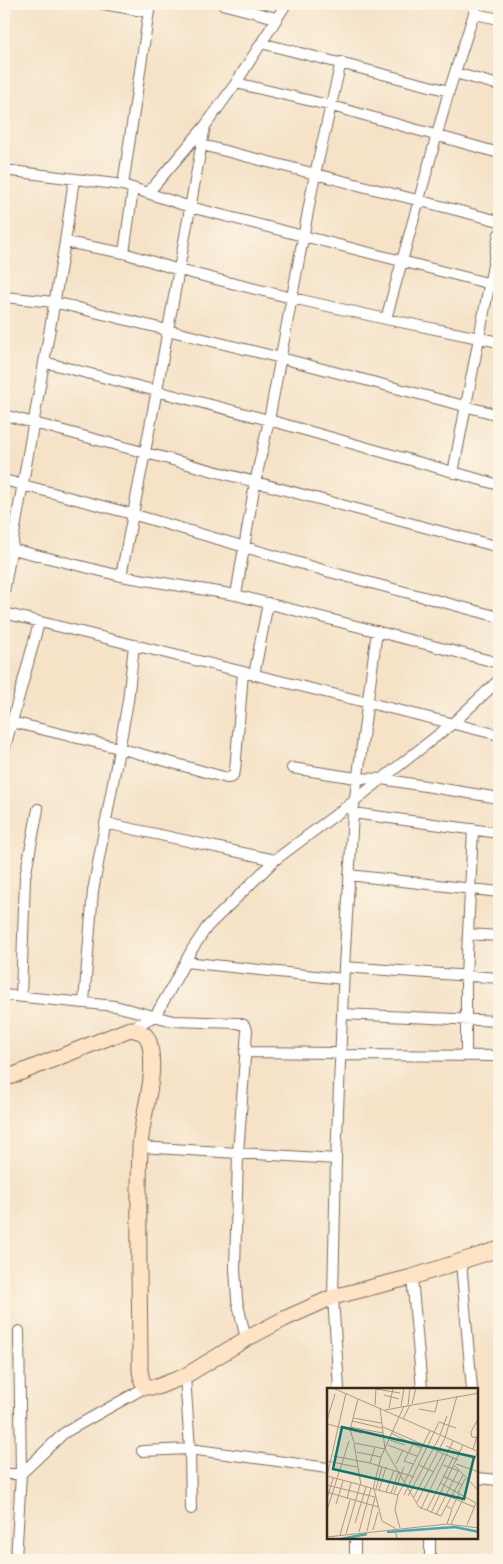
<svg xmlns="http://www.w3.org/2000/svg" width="503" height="1564" font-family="'Architects Daughter',sans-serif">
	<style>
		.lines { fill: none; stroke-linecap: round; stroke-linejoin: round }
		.minor-casing { stroke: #7c6a59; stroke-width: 12 }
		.secondary-casing { stroke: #7c6a59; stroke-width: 17 }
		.minor { stroke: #fff; stroke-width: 10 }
		.secondary { stroke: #fee4c5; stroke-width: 15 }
		.inset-river { fill: none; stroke: #3cacb9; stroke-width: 2.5 }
		.inset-road { fill: none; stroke: #ab9883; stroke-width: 1 }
		.view { fill: #0f766e; fill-opacity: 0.15; stroke: #0f766e; stroke-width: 2.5 }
		.inset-edge { fill: none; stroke: #3b2a1e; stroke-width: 2.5 }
	</style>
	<rect width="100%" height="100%" fill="#fcf5e5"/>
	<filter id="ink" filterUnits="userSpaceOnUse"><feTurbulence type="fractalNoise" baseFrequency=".02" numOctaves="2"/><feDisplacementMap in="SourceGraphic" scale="10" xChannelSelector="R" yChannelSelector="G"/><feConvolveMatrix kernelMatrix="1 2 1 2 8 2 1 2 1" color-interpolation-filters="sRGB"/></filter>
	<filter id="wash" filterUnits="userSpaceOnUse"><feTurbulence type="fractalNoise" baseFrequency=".0096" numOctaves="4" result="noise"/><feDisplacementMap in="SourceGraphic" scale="20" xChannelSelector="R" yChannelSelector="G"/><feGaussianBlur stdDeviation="1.12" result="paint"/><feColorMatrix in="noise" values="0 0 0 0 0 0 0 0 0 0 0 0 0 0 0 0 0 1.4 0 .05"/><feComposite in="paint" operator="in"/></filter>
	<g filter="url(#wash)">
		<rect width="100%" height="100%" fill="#f5e2c7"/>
	</g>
	<g filter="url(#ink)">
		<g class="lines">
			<g class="minor-casing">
				<path id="minor" d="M103,4L149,12
					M222,4L276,18
					M475,14L499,19
					M261,43L449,91
					M455,73L499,85
					M236,83L332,106L499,153
					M202,145L499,221
					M4,170L123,185L190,207L499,286
					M123,185L150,4
					M148,193L205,126L236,83L286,4
					M65,242L124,253L179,270L292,298L386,319L499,342
					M124,253L133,189
					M4,297L54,302L281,358L499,415
					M386,319L449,91L477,4
					M44,362L269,420L499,485
					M4,415L499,547
					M453,473L499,234
					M4,480L132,514L330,572L499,617
					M4,547L121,576L236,595L499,663
					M121,576L157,390L205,126
					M4,592L65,242L74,179
					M236,595L255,483L269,420L315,174L341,62
					M4,613L499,735
					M254,675L268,603
					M12,722L119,748L227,778L232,777L235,771L243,672
					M4,751L39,623
					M292,768L356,778L382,779L499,798
					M353,813L499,833
					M105,823L275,860
					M349,875L499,892
					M468,934L499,936
					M185,962L343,979
					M344,967L499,978
					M4,995L115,1006L173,1021L238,1023L244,1025L247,1030L238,1154L235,1269L237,1300L246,1339
					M21,996L25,877L38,809
					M84,1002L93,891L128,701L134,645
					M342,1014L499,1021
					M130,1029L155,1016L169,992L191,951L207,927L275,860L354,801L452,724L499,680
					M245,1052L333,1053L340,1055L499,1056
					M466,1056V976L473,829
					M140,1147L336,1159
					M461,1262L472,1389
					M412,1277L422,1389
					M185,1376L190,1449L191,1509
					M339,1389L333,1297L336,1159L344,967L353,813L377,631
					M142,1451L190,1449L328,1468
					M4,1474H21L64,1433L146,1387
					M477,1478L499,1480
					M430,1538V1560
					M16,1560L21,1474L19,1331
					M355,1560V1538"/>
			</g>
			<g class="secondary-casing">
				<path id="secondary" d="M4,1079L130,1029C142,1031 148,1034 150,1046C157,1080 141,1115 140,1149C137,1222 140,1297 140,1371L142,1381L146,1387H157L185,1376L246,1339L284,1319L333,1297L412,1277L499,1249"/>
			</g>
			<use href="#minor" class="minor"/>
			<use href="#secondary" class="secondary"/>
		</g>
	</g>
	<g transform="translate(327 1388)">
		<rect width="151" height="151" fill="#f5e2c7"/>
		<path class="inset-river" d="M60,144L128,139L152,144M14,151L40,146"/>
		<path class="inset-road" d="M6,0L152,64M49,1L73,5M57,7L72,11M85,16L89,0M48,17L49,0M81,17L83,0M74,18L77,0M53,20L58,61L27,55L34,97L47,101L55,133L68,140L70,151M62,20L66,0M92,21L108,24L111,12M58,22L152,5M152,29L144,44L145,49L152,50M26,30L54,35M76,31L83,17M0,32L8,6M25,33L55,40M0,36L35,45M23,39L56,45M56,39L131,72M64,45L94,60M113,47L120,28M63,52L78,57M27,54L23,42L31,11M61,57L90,68M119,58L133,64M58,61L92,119L114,128L136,87M146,61L152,42M30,64L54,69M6,68L43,75L87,89M0,73L30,79M43,75L48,59M69,76L76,62M86,76L77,73L86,56M129,76L152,84M92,77L107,84M116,77L132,83M128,78L152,103M143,81L151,63M0,88L19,5M0,88L34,97M116,88L135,97M113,95L149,115L140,137M0,97L48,109M46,101L54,69L77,18M47,101L71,107L103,43M49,101L55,79M52,102L59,79M0,104L51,119M59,104L67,82M64,105L72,83M67,105L77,79M114,105L147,119M131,105L138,91M71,107L68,122L73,140M77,107L112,34L129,40M81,108L113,48M87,109L118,50L130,8M0,111L6,90M20,111L24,95M90,114L116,66M9,116L16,93M119,118L125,121L120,136M125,120L132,106M94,121L126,53M0,122L22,53M100,122L126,70M104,125L136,57M109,127L131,83M28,135L39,99M124,136L137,109M46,142L51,124M40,143L48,109M32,144L44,100M19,146L33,97M13,147L23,112M0,149L120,136L152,140"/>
		<path class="view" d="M15,39L147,69L137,111L6,81Z"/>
		<rect width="151" height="151" class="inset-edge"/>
	</g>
	<rect width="503" height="1564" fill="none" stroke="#fcf5e5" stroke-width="20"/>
</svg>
